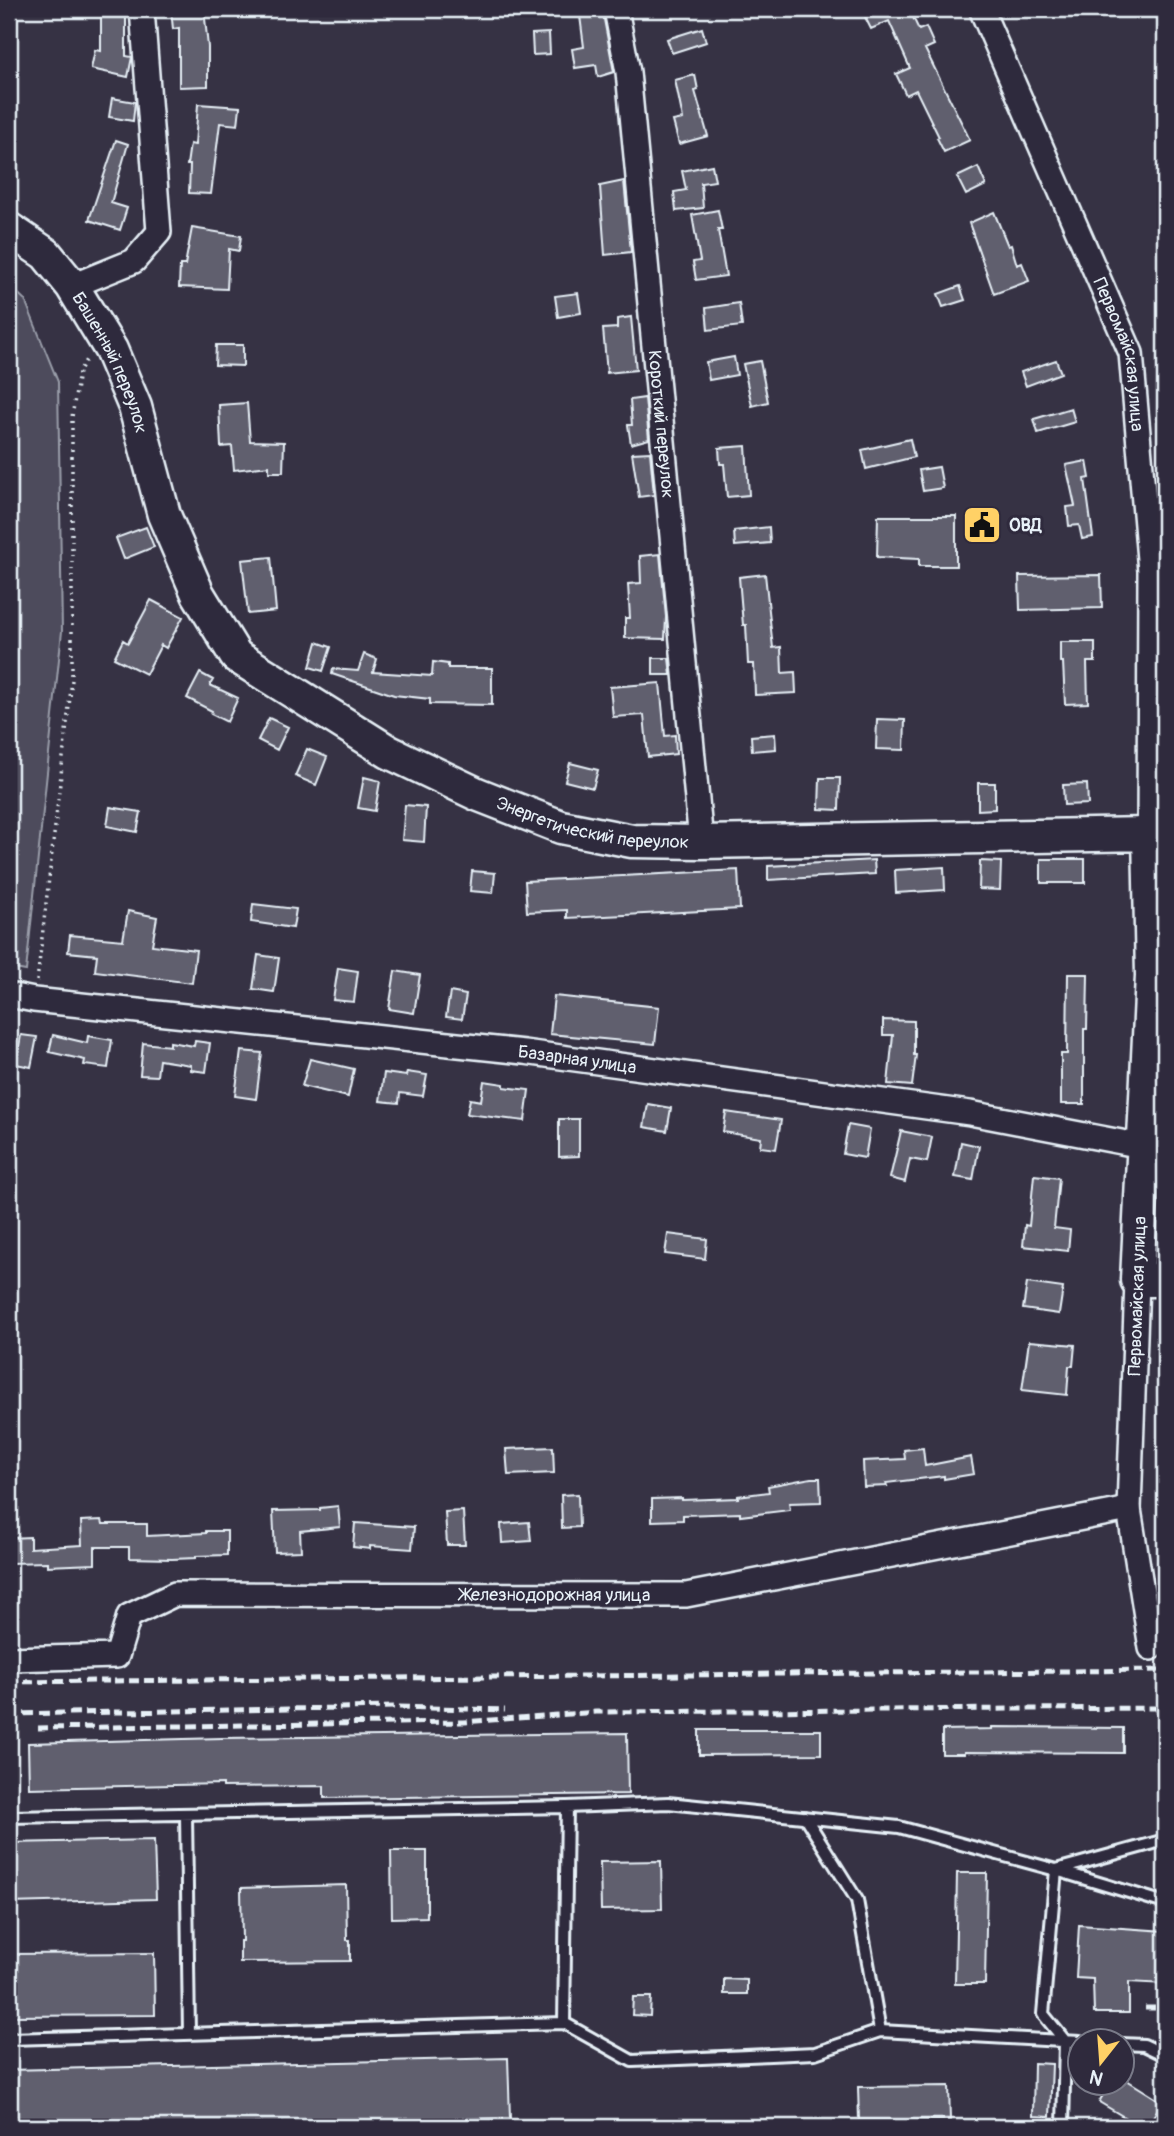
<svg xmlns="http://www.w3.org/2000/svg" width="1174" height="2136" font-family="Pangolin,sans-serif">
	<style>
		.green { fill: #4d4b5c; stroke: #9a9eaa; stroke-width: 2 }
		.building { fill: #605e6e; stroke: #e8f1f8; stroke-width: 2 }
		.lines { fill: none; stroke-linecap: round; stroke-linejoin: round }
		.lane-casing { stroke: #e8f1f8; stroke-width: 16 }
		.street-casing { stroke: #e8f1f8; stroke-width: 28 }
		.secondary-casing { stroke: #e8f1f8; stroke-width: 37 }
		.path { stroke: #e8f1f8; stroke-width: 3.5; stroke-dasharray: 2 5; stroke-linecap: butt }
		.lane { stroke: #2f2a3d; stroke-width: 10 }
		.street { stroke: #2f2a3d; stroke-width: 23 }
		.secondary { stroke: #2f2a3d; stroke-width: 32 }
		.rail { stroke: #e8f1f8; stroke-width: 5; stroke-dasharray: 10 5; stroke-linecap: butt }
		.labels { text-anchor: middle; stroke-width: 6; stroke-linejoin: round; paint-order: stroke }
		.street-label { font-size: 18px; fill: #e8f1f8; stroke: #2f2a3d }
		.poi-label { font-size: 18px; font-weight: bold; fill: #e8f1f8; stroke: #2f2a3d; text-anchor: start }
	</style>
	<rect width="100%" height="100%" fill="#363244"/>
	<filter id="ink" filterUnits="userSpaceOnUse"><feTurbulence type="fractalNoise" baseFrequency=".0143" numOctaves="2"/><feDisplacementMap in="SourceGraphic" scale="14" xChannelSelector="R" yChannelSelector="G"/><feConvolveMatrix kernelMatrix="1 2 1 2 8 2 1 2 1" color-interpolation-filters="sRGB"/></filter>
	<g filter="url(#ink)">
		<path class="green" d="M9,285L25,300L58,382L62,631L26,971L9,968Z"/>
		<path class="building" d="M171,9H204L208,47V86L179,87V28L173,29Z
			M861,9H914L910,11L919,30L926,27L934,45L925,49L970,140L944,152L937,138L939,137L916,90L906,95L896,74L910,68L889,21L871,29Z
			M101,14H126V56L132,57L128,77L91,69L95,50L101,51Z
			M603,14L614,72L598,77L596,65L575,68L572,49L584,47L580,16Z
			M702,28L706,42L672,53L667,39Z
			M549,33L550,54L533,55L532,34Z
			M695,75L698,90L695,91L708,136L679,144L673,121L683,119L675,80Z
			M112,98L135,102L133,121L109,117Z
			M198,104L240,107L238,125L220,123L211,194L189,193L190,165H187L190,144L195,145Z
			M116,140L128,144L111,203L127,208L120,230L89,220Z
			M712,165L715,181L701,183L703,208L676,211L674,192L686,190L682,171Z
			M978,167L986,185L966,195L957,177Z
			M624,181L631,252L605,255L600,186Z
			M718,210L722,230H718L726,276L696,280L693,262L700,261L692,215Z
			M994,212L1008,246L1011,245L1017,265L1022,263L1029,281L994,294L969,223Z
			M192,228L241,236L239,251L229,249L227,289L179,287L180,265H185Z
			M960,286L965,300L943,307L938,294Z
			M578,293L581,313L558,317L555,296Z
			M739,303L742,326L708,330L706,308Z
			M631,317L636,370L607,373L603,329L617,328V319Z
			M216,345H243V366L215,365Z
			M734,357L737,375L709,380L706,362Z
			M1056,360L1061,373L1026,386L1021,372Z
			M760,361L768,402L752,406L743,364Z
			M645,398L649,439L631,444L628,425H632L630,400Z
			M247,403L250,441L284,442L283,472H269V466L234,470L232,446L221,447L219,405Z
			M1071,408L1075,422L1038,433L1034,419Z
			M910,439L914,457L866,469L862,450Z
			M746,446L749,495L727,497L724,464H720L719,448Z
			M650,452L654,495L639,497L632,453Z
			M1087,461L1090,478L1085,479L1093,537L1082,539L1079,525L1069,526L1067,507L1075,506L1066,465Z
			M939,467L943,488L923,491L919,470Z
			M878,516H956V566H919V559L877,557Z
			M146,527L154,547L124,559L116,538Z
			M769,527L770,543L735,546L734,531Z
			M660,554L666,617L665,639L625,638V618H630L628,584L641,583L640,556Z
			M271,557L276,611L248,614L242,560Z
			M765,574L773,648L781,647L782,673L795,672L796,693L755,695L754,664H748L746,625H743L739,577Z
			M1101,575L1102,608L1020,610L1019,576Z
			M151,600L183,617L166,648L161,645L146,674L114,658L123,640L128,643Z
			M317,642L331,647L323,671L310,667Z
			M1060,642H1095V662H1087L1088,703L1065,704L1063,662H1060Z
			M364,654L377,659L373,672L432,676L433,662L448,664V668H492V705L430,704V699L394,695L332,674L333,669L358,671Z
			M653,658H669L671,675H653Z
			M200,673L213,680L210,685L238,698L227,722L211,714L212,711L187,698Z
			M660,683L665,736L675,735L676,754L648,757L644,715L613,717L610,687Z
			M269,718L288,727L277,750L258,740Z
			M877,719L905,720L904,750L876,749Z
			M775,734L776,749L752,751L751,736Z
			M307,749L327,757L316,785L295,776Z
			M570,763L598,770L593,788L565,781Z
			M364,777L380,781L375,811L358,808Z
			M820,778H840L839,810L819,809Z
			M978,783H995V809L978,810Z
			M1087,784L1088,804L1064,805L1063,785Z
			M405,805L426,807L424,842L402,840Z
			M110,807L141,812L137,832L107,826Z
			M1041,859H1085V883H1041Z
			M874,860L875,874L768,880V866Z
			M980,861L1001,862L1000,890L979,889Z
			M944,867L945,890L896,893L895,870Z
			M738,870L740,909L567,918V910L527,912L525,881Z
			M472,871L495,873L493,893L470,891Z
			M253,904L296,909L293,928L251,922Z
			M128,911L157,917L152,945L196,950L192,983L95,971L97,955L68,952L70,935L123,940Z
			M258,955L279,958L274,992L253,989Z
			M338,968L358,971L354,1002L333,1000Z
			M395,971L420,975L414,1013L389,1009Z
			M1068,974H1088L1087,1029H1084V1104H1061V1054H1067Z
			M450,992L466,995L462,1019L446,1017Z
			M554,996L659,1007L655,1044L550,1034Z
			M883,1020L914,1021V1055H916L912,1086L888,1084L893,1035H883Z
			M21,1035L37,1037L31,1067L16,1064Z
			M53,1035L87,1043L88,1036L112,1040L108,1068L84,1065L85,1060L49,1052Z
			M195,1041L210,1043L206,1072L191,1070V1065L159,1060L157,1076L140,1075L143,1043L170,1046V1042L194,1046Z
			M241,1051L262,1053L256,1099L235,1096Z
			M310,1059L354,1069L348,1097L302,1086Z
			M407,1072L427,1075L423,1096L400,1093L399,1103L380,1101L384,1073L406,1076Z
			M484,1081L504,1084V1087L529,1090L525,1121L467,1114L470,1099L481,1101Z
			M648,1104L671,1108L667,1131L644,1127Z
			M726,1112L781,1120L776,1149L760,1147L761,1138L723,1132Z
			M559,1119H579V1156L559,1157Z
			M848,1125L870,1129L865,1158L843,1154Z
			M901,1131L932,1137L927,1162L910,1159L905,1182L890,1178Z
			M961,1142L979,1146L973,1180L955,1177Z
			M1034,1175L1059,1178L1054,1228L1070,1230L1068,1251L1023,1246L1025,1225L1029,1226Z
			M668,1234L707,1239L705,1259L665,1254Z
			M1027,1283L1063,1288L1059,1314L1023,1309Z
			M1029,1341L1075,1345L1073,1366H1069L1067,1395L1022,1390Z
			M553,1447L554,1473L508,1475L506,1449Z
			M923,1448L925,1466L971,1457L974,1474L944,1479V1476L886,1483L887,1486L864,1487L863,1461L905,1459L904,1450Z
			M811,1478H820L821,1502L789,1503L790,1510L740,1516V1513L683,1515V1520L652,1521V1499L682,1498V1500L738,1498V1496L769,1492L768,1486Z
			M578,1494L579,1527L562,1528L561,1495Z
			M338,1506L340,1527L300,1531L301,1551L275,1552L273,1511L320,1510V1508Z
			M463,1511L465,1545H447L445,1512Z
			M102,1520L103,1524H147V1536L206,1533V1531H227V1555L196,1556V1558L172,1559L129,1558V1547H95V1564L47,1566V1562L9,1563V1538L30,1537V1548L82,1545L81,1521Z
			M529,1522L531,1541L502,1543L501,1524Z
			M355,1523L414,1527L412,1549L370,1546V1549L353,1547Z
			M992,1727L1123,1728V1753L964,1752V1754H942V1730L992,1729Z
			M699,1730H821V1754L699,1755Z
			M627,1733L628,1794L324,1798V1786L223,1787V1784L29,1788L28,1743L223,1738Z
			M154,1840L156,1899L9,1903V1843Z
			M391,1851H427V1917L392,1918Z
			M661,1861L662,1909L601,1910L600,1862Z
			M957,1873H987L985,1984H955Z
			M346,1885L347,1940H350V1961L240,1962V1941H242L241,1888Z
			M1079,1925L1165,1931V1984L1129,1982V2013H1094L1093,1979L1076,1978Z
			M154,1953L155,2015L9,2016V1954Z
			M724,1979L747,1980V1994H724Z
			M633,1997H651L650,2016L632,2015Z
			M508,2058L510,2118L122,2127H9V2070Z
			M1034,2063L1052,2064L1050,2117L1033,2116Z
			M1122,2077L1162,2102L1147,2127H1141L1099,2102L1110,2083H1122Z
			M949,2086L950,2120H859L858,2087Z"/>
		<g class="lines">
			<g class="lane-casing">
				<path id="lane" d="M186,1814L189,2034
					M9,1817L567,1807L668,1803L899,1827L1056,1870L1165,1903
					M805,1817L857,1900L880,2031
					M564,2023L567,1807
					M9,2039L564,2023L632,2061L815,2053L880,2031L1080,2042
					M1122,2044L1144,2045L1165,2055
					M1063,2127L1065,2041L1043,2014L1056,1870L1165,1840"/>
			</g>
			<g class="street-casing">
				<g id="street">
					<path id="s1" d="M616,9L628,72L701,842"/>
					<path id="s2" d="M981,9L1131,353L1150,571L1149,834"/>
					<path d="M72,286L134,261L159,232L142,9"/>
					<path id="s3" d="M9,995L34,1000L524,1052L970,1113L1142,1146"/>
					<path d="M1137,1280L1129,1509L1151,1648"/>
					<path id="s4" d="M9,1659L117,1656L129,1616L175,1594L686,1595L1129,1509"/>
				</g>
			</g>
			<g class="secondary-casing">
				<g id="secondary">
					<path id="s5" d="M9,229L46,254L72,286L111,350L135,407L164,515L198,594L236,656L389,752L477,794L561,827L632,841L701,842L1149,834L1152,976L1137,1280H1165"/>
				</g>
			</g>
			<path class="path" d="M37,981L72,680V417L79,372L88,356"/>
			<use href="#lane" class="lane"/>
			<use href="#street" class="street"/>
			<use href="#secondary" class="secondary"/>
			<path class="rail" d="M9,1682L1165,1670
				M9,1714L397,1707L505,1710
				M38,1728L464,1722L596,1712L1165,1708
				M1145,2008H1165"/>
		</g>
	</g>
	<defs>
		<g id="civic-square" transform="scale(2.0125)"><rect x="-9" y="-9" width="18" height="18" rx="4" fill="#ffd166" stroke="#2f2a3d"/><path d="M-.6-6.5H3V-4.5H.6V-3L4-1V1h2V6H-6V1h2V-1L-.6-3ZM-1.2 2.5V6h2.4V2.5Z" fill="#111"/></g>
	</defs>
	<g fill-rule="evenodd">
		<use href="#civic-square" x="982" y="525"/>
	</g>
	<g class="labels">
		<g class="street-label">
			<text dy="6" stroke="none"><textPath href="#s2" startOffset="374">Первомайская улица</textPath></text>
			<text dy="6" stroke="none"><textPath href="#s5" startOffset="172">Башенный переулок</textPath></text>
			<text dy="6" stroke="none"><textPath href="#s1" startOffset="418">Короткий переулок</textPath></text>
			<text dy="6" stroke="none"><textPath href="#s5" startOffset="892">Энергетический переулок</textPath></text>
			<text dy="6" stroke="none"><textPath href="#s3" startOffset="572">Базарная улица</textPath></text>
			<text transform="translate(1137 1296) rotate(-88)" y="6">Первомайская улица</text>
			<text dy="6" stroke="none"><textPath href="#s4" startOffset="581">Железнодорожная улица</textPath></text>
		</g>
		<g class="poi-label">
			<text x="1009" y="531">ОВД</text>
		</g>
	</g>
	<rect width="1174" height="2136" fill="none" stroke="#2f2a3d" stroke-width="35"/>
	<rect x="18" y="18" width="1139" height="2101" fill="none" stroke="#e8f1f8" stroke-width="2.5" filter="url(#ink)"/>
	<g transform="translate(1101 2062) rotate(197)"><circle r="33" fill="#2f2a3d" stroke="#797a88" stroke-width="2"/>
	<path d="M0-5L12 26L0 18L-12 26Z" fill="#ffd166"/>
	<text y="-10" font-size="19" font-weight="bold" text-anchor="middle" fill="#e8f1f8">N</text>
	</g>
</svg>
